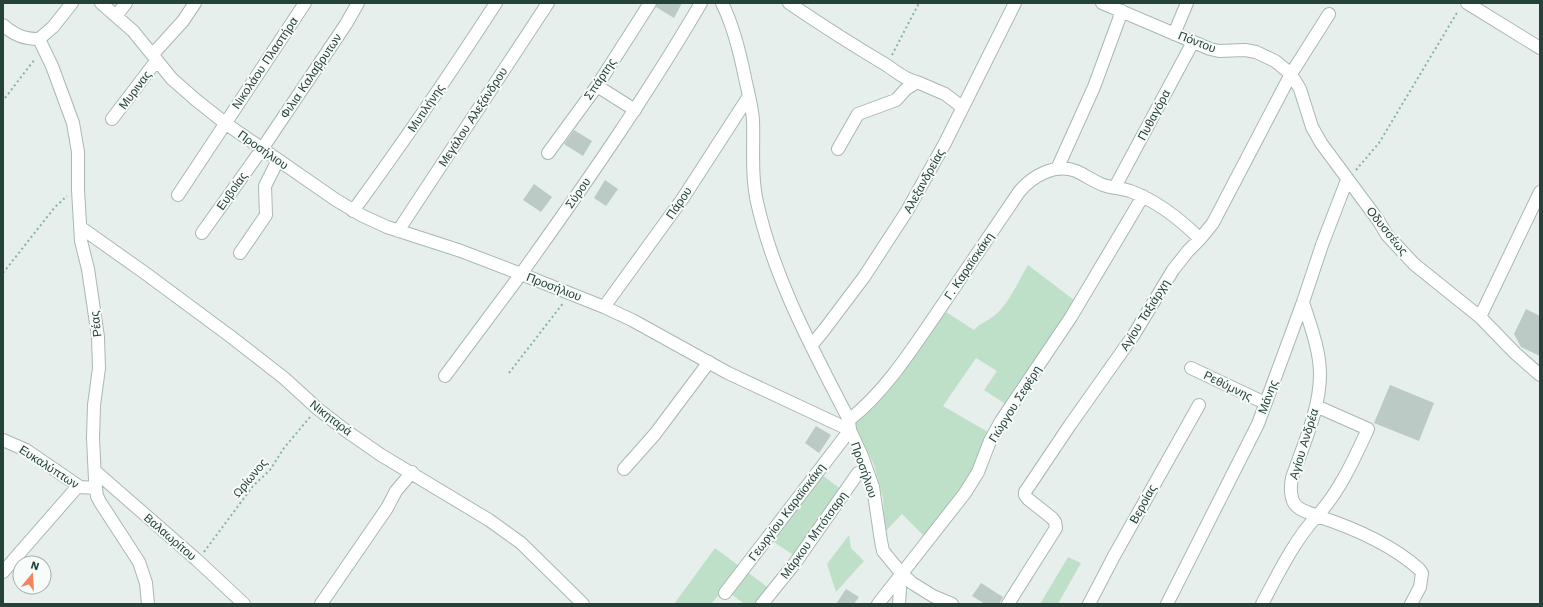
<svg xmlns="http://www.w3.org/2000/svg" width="1543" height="607" font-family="'Work Sans',sans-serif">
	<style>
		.green { fill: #bfe0c8 }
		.building { fill: #bbcac4 }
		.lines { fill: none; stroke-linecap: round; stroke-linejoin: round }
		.minor-casing { stroke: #a8b8b2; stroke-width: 14 }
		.tertiary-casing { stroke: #a8b8b2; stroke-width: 14 }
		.path { stroke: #86b3a5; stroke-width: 2; stroke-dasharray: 2 3; stroke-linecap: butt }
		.minor { stroke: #fff; stroke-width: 12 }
		.tertiary { stroke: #fff; stroke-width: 12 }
		.labels { text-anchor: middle; stroke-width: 4; stroke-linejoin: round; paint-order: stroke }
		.street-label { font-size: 12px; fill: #24423a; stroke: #f7fbf9 }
	</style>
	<rect width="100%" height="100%" fill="#e6efeb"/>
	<path class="green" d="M1028,265L1074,300L1007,405L984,390L997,371L976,358L943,406L988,432L970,475L925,537L902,514L885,532L883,498L874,465L854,422L943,310L974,330C980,323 988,321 995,315C1008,305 1019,280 1028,265Z
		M821,474L842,490L796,557L771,540Z
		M849,535L851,548L864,561L836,592L827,564Z
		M715,548L770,589L758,604H744L724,588L711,604H674Z
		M1068,557L1081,563L1058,604H1040Z"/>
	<path class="building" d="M657,3H682L674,18L656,7Z
		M574,130L592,141L583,156L564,144Z
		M605,180L618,189L606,206L594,198Z
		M534,184L552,197L541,212L523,200Z
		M1526,309L1540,316V356L1521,347L1514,334Z
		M1390,385L1434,403L1419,441L1374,423Z
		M816,426L831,435L819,453L805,443Z
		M981,583L1003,597L999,604H985L972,596Z
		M846,589L859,597L854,604H836Z"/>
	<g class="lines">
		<g class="minor-casing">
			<path id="minor" d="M101,3L133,31L172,79L196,100L225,123L336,200L363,216L387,227L461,251L521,274L445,376
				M722,3C734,27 740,53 745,78C748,92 752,106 753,120C754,148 751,175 757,202C774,279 813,350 849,420L850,430L725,593
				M789,3C820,24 851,44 883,63C895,70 903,79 917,82
				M1102,3L1210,49L1219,51L1245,50L1256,52L1275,61L1291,74L1300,89L1312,127L1321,143L1378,220L1387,235L1414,264L1480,317L1515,353L1540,375
				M1467,3L1540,48
				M116,16L126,3
				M3,25C14,35 24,39 39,39
				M1174,34L1187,3
				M39,39L52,66L73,123L78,152V190L81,241L88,269L98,337L99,368L94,405L93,438L95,480L97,496L100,502L139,562L146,583L148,604
				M39,39L53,27L72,3
				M153,54L183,21L195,3
				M597,86L635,110
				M112,119L157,60
				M838,149L858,114L896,100L906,89L917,82L945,94L962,107
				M548,153L597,86L650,3
				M1057,169L1094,87L1122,11
				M1115,187L1193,42
				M178,195L305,3
				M353,211C403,143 450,74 496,3
				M80,227L145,273L230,336L284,378L318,409L345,430L381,455L489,520L521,543L583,604
				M398,231L548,3
				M202,233L262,149L346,24L358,3
				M240,253L266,215L265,186L278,160
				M604,307L683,198L749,96
				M1480,317L1540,192
				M811,346L824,330L864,277L907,211L945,143L1015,3
				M1191,368L1265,403
				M1316,406L1368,429C1354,459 1340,491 1317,516C1351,527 1392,545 1419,569L1422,573L1420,587L1411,604
				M849,420C885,392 913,348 939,310C965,271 992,232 1019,192C1032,176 1055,163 1076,171C1085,175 1093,181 1103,185C1112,188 1121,188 1130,191C1157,201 1180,219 1200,239
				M3,440L26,450L80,487L96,488
				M624,469L655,434L709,362
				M95,471L197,560L244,604
				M3,572L78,486
				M321,604L387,508L396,491L412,472
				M762,604L795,563L858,473L867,471
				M878,604L965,493L978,472L990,441L1001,421L1071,317L1143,196
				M899,604L901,573
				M1008,604L1056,528L1055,522L1052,518L1028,499L1025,495V492L1070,425L1133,336L1173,270L1188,251L1200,239L1213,223L1291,74L1329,14
				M1089,604L1114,556L1199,405
				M1167,604L1258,424L1303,302L1322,245L1347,180
				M1262,604C1277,576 1295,539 1317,516C1312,513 1304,512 1299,508C1290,503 1290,487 1292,478C1303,445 1320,410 1320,374C1320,350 1310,325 1303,302"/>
		</g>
		<g class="tertiary-casing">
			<path id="tertiary" d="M701,3C646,97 584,186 521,274L604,307L632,320L728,373L850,430L862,456L873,487L881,541L883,551L901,573L912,583L933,596L952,604"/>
		</g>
		<path class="path" d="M892,55L919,3
			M5,98L35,59
			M1356,170L1379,143L1458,11
			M3,273L55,207L67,196
			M509,373L564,302
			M204,552L253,486L270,470L284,448L310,417"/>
		<use href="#minor" class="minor"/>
		<use href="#tertiary" class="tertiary"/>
	</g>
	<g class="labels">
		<g class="street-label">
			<text transform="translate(1197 42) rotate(21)" y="4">Πόντου</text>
			<text transform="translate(265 63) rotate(-56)" y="4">Νικολάου Πλαστήρα</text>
			<text transform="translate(311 76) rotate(-56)" y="4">Φιλια Καλαβρυτων</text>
			<text transform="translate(600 79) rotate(-56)" y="4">Σπάρτης</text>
			<text transform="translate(135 90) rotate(-53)" y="4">Μυρινας</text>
			<text transform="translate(426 108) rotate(-56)" y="4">Μυτιλήνης</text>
			<text transform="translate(1154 115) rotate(-62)" y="4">Πυθαγόρα</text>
			<text transform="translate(473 117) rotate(-57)" y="4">Μεγάλου Αλεξάνδρου</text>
			<text transform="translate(263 150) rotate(35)" y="4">Προσήλιου</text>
			<text transform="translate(924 181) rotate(-61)" y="4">Αλεξανδρείας</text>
			<text transform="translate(232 191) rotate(-55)" y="4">Ευβοίας</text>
			<text transform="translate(578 193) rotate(-55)" y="4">Σύρου</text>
			<text transform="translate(679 203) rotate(-56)" y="4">Πάρου</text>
			<text transform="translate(1387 231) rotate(51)" y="4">Οδυσσέως</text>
			<text transform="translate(969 266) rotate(-56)" y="4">Γ. Καραϊσκάκη</text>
			<text transform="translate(554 287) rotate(21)" y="4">Προσήλιου</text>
			<text transform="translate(1145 315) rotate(-58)" y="4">Αγίου Ταξιάρχη</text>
			<text transform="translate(96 324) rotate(-97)" y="4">Ρέας</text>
			<text transform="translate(1228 386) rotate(26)" y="4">Ρεθύμνης</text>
			<text transform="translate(1268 397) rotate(-69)" y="4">Μάνης</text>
			<text transform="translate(1015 404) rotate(-58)" y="4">Γιώργου Σεφέρη</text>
			<text transform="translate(331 418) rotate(38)" y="4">Νικηταρά</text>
			<text transform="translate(1304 444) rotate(-73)" y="4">Αγίου Ανδρέα</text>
			<text transform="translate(49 467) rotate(33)" y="4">Ευκαλύπτων</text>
			<text transform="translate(864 470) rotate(71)" y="4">Προσήλιου</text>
			<text transform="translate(250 478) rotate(-50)" y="4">Ωρίωνος</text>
			<text transform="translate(1143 504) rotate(-61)" y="4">Βεροίας</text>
			<text transform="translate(787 512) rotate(-53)" y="4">Γεωργίου Καραϊσκάκη</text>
			<text transform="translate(814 535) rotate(-54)" y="4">Μάρκου Μπότσαρη</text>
			<text transform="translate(170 537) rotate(41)" y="4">Βαλαωρίτου</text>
		</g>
	</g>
	<rect width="1543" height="607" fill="none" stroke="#24423a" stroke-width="8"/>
	<g transform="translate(32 575) rotate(18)"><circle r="19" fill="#f7fbf9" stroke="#a3b1ad"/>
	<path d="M0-3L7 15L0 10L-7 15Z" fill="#f4845f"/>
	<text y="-6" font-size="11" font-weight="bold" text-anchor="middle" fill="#24423a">N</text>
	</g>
</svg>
